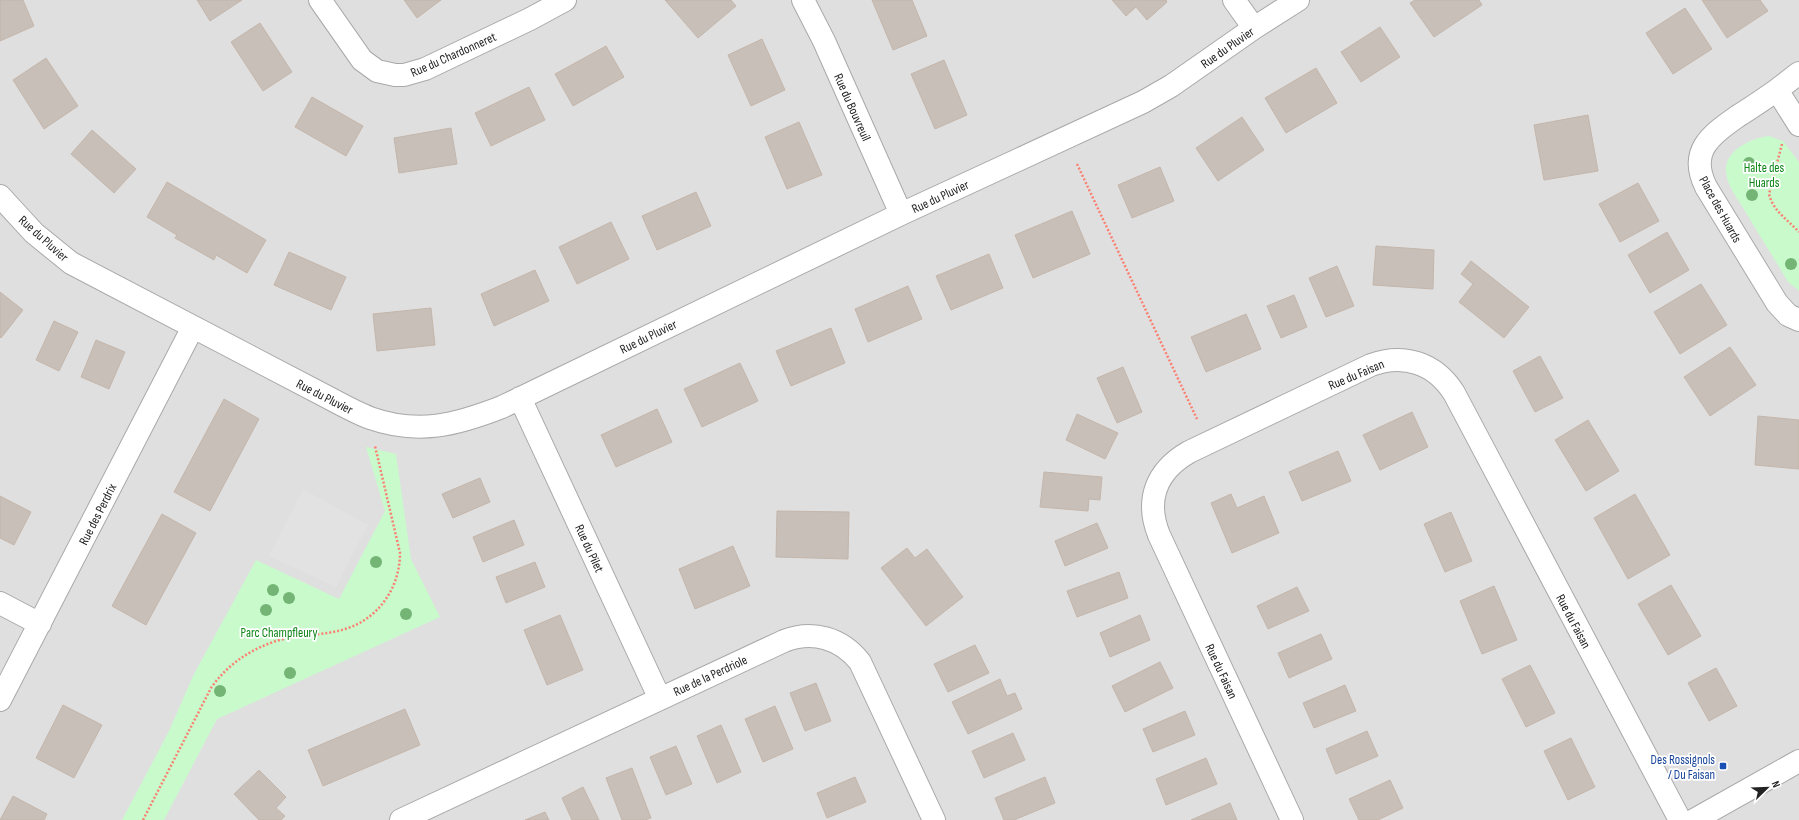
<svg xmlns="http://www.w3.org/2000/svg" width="1799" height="820" font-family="'Sofia Sans Condensed',sans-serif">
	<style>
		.residential { fill: #e0dfdf }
		.park { fill: #c8facc }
		.parking { fill: #e2e2e2 }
		.building { fill: #c7bfb8; stroke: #c4b6ab }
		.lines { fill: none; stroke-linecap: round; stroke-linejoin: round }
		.minor-casing { stroke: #a9a9a9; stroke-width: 24 }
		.tertiary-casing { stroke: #a9a9a9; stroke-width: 24 }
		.path { stroke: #fa8072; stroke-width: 2.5; stroke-dasharray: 2 2; stroke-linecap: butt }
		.minor { stroke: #fff; stroke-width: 22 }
		.tertiary { stroke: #fff; stroke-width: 22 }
		.tree { fill: #74b475 }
		.transit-dot { fill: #1a4fb4; stroke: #fff; stroke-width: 1.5 }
		.labels { text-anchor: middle; stroke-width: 3.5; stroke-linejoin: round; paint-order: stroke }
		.street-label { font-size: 13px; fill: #222; stroke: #fff }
		.park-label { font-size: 13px; fill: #0c8416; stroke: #fff }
		.transit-label { font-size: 13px; fill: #164399; stroke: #fff; text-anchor: end }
	</style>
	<rect width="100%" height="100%" fill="#f2efe9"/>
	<path class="residential" d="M0,0H1799V820H0Z"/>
	<path class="park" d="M1769,136L1783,141L1799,162V291L1788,282C1774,258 1759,235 1745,211C1738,199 1727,186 1726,172C1724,150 1752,138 1769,136Z
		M366,447L396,454L411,559L440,617L217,719L164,820H122L169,731L193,676L256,560L339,599L385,511Z"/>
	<path class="parking" d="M303,489L368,525L336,587L269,556Z"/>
	<path class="building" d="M0,0H23L34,26L0,41Z
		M197,0H242L210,21Z
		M404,0H441L417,18Z
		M665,0H731L736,6L698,38Z
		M872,0H912L927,36L893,50Z
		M1112,0H1166L1167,2L1147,20L1136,7L1126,16Z
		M1415,0H1479L1482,5L1434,37L1410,3Z
		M1702,0H1760L1768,11L1727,38Z
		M1685,8L1712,49L1673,74L1646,33Z
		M260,23L292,72L263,91L231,42Z
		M1380,27L1400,57L1361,82L1341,52Z
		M762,39L785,90L751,106L728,55Z
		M606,46L624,77L573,106L555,74Z
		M46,58L78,106L44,129L13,80Z
		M944,60L967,115L935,129L911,74Z
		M1316,68L1337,103L1286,133L1265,98Z
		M529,87L545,120L491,146L475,113Z
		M312,97L363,126L346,156L295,127Z
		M1588,115L1598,171L1544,180L1534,125Z
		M1242,117L1264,150L1218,181L1196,148Z
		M799,122L822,175L787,189L765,137Z
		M451,128L457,164L399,173L394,138Z
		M92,130L136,169L114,193L71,154Z
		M1160,167L1174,201L1132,218L1118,185Z
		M167,182L266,240L247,273L216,255L214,260L175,238L177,235L147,217Z
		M1638,183L1659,221L1620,242L1599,204Z
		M696,192L711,226L657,250L642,216Z
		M1072,211L1090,254L1033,278L1015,235Z
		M611,222L629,259L577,284L559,247Z
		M1667,232L1689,270L1650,293L1628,255Z
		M1376,246L1434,250L1433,289L1373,285Z
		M289,252L346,277L331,310L274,285Z
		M989,254L1003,288L951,310L936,276Z
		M1471,261L1529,307L1504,338L1459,302L1473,284L1461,274Z
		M1337,266L1354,306L1326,317L1309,278Z
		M535,270L549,301L494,326L481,294Z
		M1701,284L1727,325L1680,354L1654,312Z
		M908,286L922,319L868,342L855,309Z
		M0,292L23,310L1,338L0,337Z
		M1294,295L1307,327L1281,338L1267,306Z
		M431,308L435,345L377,351L373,314Z
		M1246,314L1261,349L1206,372L1191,337Z
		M54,321L78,332L59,371L36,360Z
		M831,328L845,363L791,386L776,351Z
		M96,340L125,352L109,389L81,377Z
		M1730,347L1756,385L1710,416L1684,377Z
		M1540,356L1563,398L1535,412L1513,371Z
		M740,363L758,401L702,427L684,389Z
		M1123,367L1142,412L1117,423L1097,378Z
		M224,399L259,419L210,511L174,492Z
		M657,409L672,442L616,467L601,435Z
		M1412,412L1428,447L1380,470L1363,435Z
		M1077,414L1118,433L1105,459L1066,440Z
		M1758,416L1799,420V469L1755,465Z
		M1588,420L1619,471L1586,491L1555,440Z
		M1338,451L1351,481L1302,501L1289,472Z
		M1044,472L1102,477L1100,500L1089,499L1088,511L1040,507Z
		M480,478L490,502L453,518L442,494Z
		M1231,494L1237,508L1264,496L1279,533L1232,553L1211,503Z
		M1635,494L1670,555L1628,579L1594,518Z
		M0,496L31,512L14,545L0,538Z
		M777,511L849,512L848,559L776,557Z
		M1451,512L1472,561L1445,572L1424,524Z
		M162,514L196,533L146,625L112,606Z
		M514,520L524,545L483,562L473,537Z
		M1097,523L1108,548L1065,566L1055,541Z
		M733,546L750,586L695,609L679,569Z
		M907,548L915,558L927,549L963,597L926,626L881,568Z
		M535,562L545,587L506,603L496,577Z
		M1119,572L1128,598L1077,617L1067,591Z
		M1671,585L1701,636L1668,655L1638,604Z
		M1494,586L1517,640L1482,654L1460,601Z
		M1297,587L1309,611L1268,629L1257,606Z
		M560,615L583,670L547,685L524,630Z
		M1140,615L1150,640L1110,657L1100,633Z
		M1321,634L1332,659L1289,678L1278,653Z
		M975,645L989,673L948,692L934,664Z
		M1160,662L1173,688L1125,712L1112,686Z
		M1530,665L1555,713L1526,727L1502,679Z
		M1716,668L1737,706L1709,721L1688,683Z
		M1000,679L1007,696L1015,693L1022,709L968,734L952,702Z
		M816,683L831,721L805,731L790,693Z
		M1345,685L1356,711L1314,728L1303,703Z
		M63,705L102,725L74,778L36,758Z
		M775,706L793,749L763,762L745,719Z
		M405,709L420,745L323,786L308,750Z
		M1185,711L1195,735L1153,752L1143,729Z
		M721,725L741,772L717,783L697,736Z
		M1367,731L1378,756L1336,774L1326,749Z
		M1013,733L1025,760L984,778L972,751Z
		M1571,738L1595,787L1568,800L1544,751Z
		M676,746L692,784L666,795L650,757Z
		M1206,758L1217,784L1166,805L1156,779Z
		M632,768L651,818L645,820H622L606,778Z
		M259,770L286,797L276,808L285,816L281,820H259L234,794Z
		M855,777L866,802L827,818L817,793Z
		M1045,777L1055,803L1014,820H1004L995,798Z
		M1390,780L1403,808L1378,820H1359L1349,799Z
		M583,787L599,820H572L562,798Z
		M13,796L47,814L44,820H0Z
		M1230,803L1237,820H1191Z
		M545,812L549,820H525Z"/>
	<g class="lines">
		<g class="minor-casing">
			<path id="minor" d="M320,0L362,60L377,71L395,75H404L425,69L530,19L565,0
				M803,0L824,41L901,214
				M1234,0L1254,28
				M1777,90L1799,73
				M1799,125L1777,90C1764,99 1751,108 1738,116C1711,135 1688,151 1706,187L1777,303L1788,315L1799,320
				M0,196L34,233L71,263L331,399C344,406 357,413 370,418C418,435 456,425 502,407L901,214L1143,102L1171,86L1254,28L1298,0
				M520,398L660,699
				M0,603L40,624
				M0,700L193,327
				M401,820L784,641C813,630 841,638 860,662L934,820
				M1292,820L1159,535C1145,500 1156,471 1189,452L1371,365C1404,353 1435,363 1454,393L1680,820"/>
		</g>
		<g class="tertiary-casing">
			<path id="tertiary" d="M1694,820L1799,761"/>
		</g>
		<path class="path" d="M1782,144L1769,194C1773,211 1788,220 1799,232
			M1077,164L1197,419
			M143,820L211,688C227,665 249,650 276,641C299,634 323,636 345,629C379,619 400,587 400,553L375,446"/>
		<use href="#minor" class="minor"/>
		<use href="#tertiary" class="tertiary"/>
	</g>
	<g class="tree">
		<circle cx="1749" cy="163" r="6"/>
		<circle cx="1752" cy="195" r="6"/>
		<circle cx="1791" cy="264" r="6"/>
		<circle cx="376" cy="562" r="6"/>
		<circle cx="273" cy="590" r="6"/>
		<circle cx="289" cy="598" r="6"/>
		<circle cx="266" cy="610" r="6"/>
		<circle cx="406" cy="614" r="6"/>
		<circle cx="290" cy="673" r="6"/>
		<circle cx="220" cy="691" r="6"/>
	</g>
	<rect class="transit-dot" x="1719" y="762" width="8" height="8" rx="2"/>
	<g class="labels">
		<g class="street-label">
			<text transform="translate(1227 47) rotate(-35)" y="5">Rue du Pluvier</text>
			<text transform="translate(453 54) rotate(-24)" y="5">Rue du Chardonneret</text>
			<text transform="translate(853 107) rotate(66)" y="5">Rue du Bouvreuil</text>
			<text transform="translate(940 196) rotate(-25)" y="5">Rue du Pluvier</text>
			<text transform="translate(1721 209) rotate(61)" y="5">Place des Huards</text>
			<text transform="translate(44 238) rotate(42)" y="5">Rue du Pluvier</text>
			<text transform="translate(648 336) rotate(-26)" y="5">Rue du Pluvier</text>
			<text transform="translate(1356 374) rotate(-23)" y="5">Rue du Faisan</text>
			<text transform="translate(325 396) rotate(27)" y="5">Rue du Pluvier</text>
			<text transform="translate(97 514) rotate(-63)" y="5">Rue des Perdrix</text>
			<text transform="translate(590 548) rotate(65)" y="5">Rue du Pilet</text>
			<text transform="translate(1574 621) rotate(62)" y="5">Rue du Faisan</text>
			<text transform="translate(1222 671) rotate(65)" y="5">Rue du Faisan</text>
			<text transform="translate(710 675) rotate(-25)" y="5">Rue de la Perdriole</text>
		</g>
		<g class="park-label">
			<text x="1764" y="172">Halte des<tspan x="1764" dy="15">Huards</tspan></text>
			<text x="279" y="637">Parc Champfleury</text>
		</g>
		<g class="transit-label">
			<text x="1715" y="764">Des Rossignols<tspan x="1715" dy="15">/ Du Faisan</tspan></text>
		</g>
	</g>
	<g transform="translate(1767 788) rotate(67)" stroke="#ffffff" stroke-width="3" paint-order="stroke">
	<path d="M0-3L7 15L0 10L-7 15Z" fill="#222222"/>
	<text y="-6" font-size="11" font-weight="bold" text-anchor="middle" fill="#222222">N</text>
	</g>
</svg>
